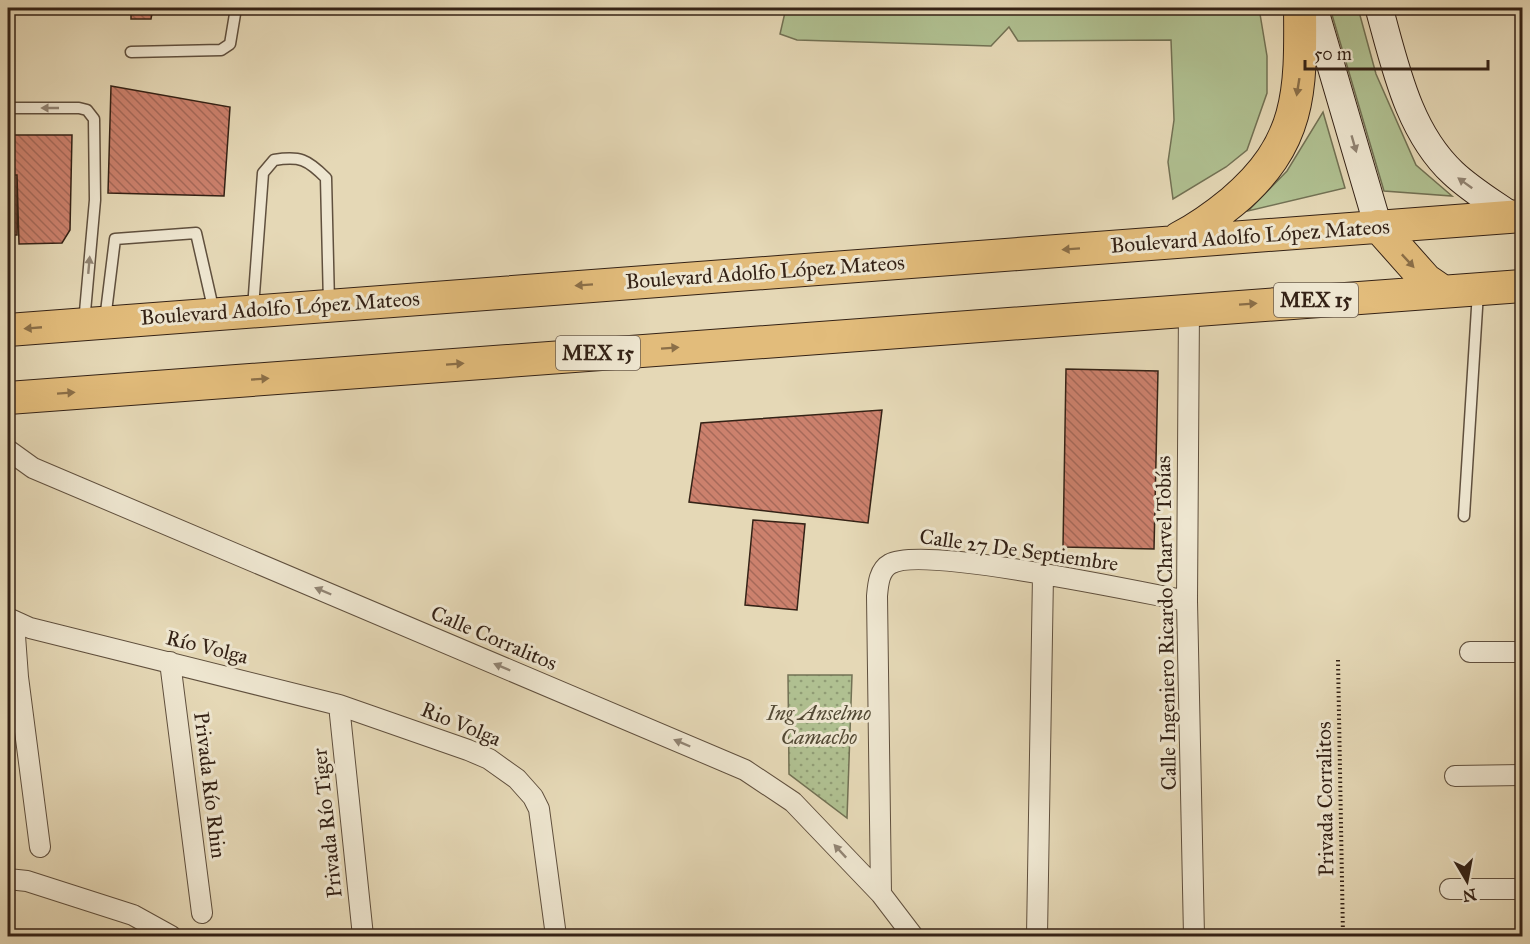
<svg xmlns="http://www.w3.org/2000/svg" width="1530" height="944" font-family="'IM FELL Great Primer',serif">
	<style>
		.grass { fill: #b0c091; stroke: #727154; stroke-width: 1.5 }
		.park { fill: url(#park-dots); stroke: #727154; stroke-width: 1.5 }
		.building { fill: url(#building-back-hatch); stroke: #342216; stroke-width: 1.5 }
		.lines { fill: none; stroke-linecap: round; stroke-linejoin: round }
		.lane-casing { stroke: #60503e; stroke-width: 13 }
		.street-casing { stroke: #60503e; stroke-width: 22 }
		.secondary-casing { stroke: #342216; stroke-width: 29 }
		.primary-casing { stroke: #342216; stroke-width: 34 }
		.path { stroke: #342216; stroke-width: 4; stroke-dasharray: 1.5 3; stroke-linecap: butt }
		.lane { stroke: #eee6d0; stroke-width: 10 }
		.street { stroke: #eee6d0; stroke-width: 20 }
		.secondary { stroke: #eee6d0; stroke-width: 27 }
		.primary { stroke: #e2bc7b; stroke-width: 32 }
		.oneway { fill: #8b6f48 }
		.oneway2 { fill: #918473 }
		.labels { text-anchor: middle; stroke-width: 6; stroke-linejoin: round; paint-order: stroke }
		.shield { fill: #eee6d0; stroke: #6c5d4e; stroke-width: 1.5 }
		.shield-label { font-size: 20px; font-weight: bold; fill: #342216 }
		.street-label { font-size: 21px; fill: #342216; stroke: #eee6d0 }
		.park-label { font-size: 21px; font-style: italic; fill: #534a35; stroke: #eee6d0 }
	</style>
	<defs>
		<pattern id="park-dots" width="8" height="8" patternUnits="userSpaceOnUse" patternTransform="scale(1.5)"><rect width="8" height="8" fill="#b0c091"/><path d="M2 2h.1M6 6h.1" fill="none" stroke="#909c75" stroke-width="1.8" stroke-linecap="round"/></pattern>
		<pattern id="building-back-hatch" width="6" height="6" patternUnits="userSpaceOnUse" patternTransform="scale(1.5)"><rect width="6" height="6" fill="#cc816d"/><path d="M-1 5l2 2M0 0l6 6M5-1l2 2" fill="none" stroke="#a66959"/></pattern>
	</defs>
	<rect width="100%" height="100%" fill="#e5d8b6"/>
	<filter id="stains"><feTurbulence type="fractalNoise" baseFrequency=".00333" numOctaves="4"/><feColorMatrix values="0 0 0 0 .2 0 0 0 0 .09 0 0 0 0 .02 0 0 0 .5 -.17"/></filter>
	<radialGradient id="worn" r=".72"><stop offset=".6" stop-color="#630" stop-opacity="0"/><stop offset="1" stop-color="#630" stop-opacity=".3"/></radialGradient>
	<path class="grass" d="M786,8H1259L1267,56V93L1247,150L1226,167L1173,199L1168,162L1174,120L1171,40L1018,41L1009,27L991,46L797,40L780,34Z
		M1330,8H1358L1376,74L1416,165L1452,196L1384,191Z
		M1323,112L1345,188L1248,211L1287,171Z"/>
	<path class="park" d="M788,675H852L847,818L789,774Z"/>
	<path class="building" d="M131,8H153L151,19H131Z
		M111,86L230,107L224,196L108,193Z
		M8,135H72L70,230L62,243L19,244L17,175H8Z
		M8,175H17V235H8Z
		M1066,369L1158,371L1154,549L1063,547Z
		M882,410L868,523L689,502L701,423Z
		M753,520L805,524L797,610L745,605Z"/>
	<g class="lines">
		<g class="lane-casing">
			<path id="lane" d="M131,52L221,50L230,44L236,8
				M8,108H79L87,110L94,119L95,200L84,323
				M253,308L263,173L274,160C300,156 307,159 326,178L329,304
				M105,320L115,239L196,233L214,312
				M1464,516L1478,292"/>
		</g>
		<g class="street-casing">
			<path id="street" d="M1189,308L1187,601L1194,936
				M8,450L33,468L745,770L793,802L881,894L913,936
				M8,618L30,628L339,705L468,750L489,759L517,779L533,797L539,809L556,936
				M14,622L18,677L40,847
				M1470,652H1522
				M170,662L202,913
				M339,705L363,936
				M1455,776L1522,775
				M8,879L27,881L133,915L171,936
				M1450,889H1522
				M881,894L877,596C878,585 879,570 890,564C922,545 1139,592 1187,601
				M1037,936L1043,575"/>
		</g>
		<g class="secondary-casing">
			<path id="secondary" d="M1314,8L1378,226
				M1379,8C1395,65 1408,131 1453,173C1471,190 1493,203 1513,217"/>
		</g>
		<g class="primary-casing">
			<path id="primary" d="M1378,226L1426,280L1442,291
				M1179,238C1198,228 1215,216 1232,202C1301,144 1301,92 1300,8
				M8,330L1522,216
				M8,398L1522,286"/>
		</g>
		<path class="path" d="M1338,660L1343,936"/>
		<use href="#lane" class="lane"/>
		<use href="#street" class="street"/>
		<use href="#secondary" class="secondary"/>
		<use href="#primary" class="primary"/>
	</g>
	<defs><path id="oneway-solid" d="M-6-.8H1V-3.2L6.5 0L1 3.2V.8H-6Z" transform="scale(1.5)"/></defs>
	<g class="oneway">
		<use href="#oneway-solid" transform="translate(1298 87) rotate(99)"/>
		<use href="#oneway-solid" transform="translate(1071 249) rotate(176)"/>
		<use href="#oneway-solid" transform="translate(1408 261) rotate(47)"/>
		<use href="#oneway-solid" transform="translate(584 285) rotate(176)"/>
		<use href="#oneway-solid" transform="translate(1248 304) rotate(-4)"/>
		<use href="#oneway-solid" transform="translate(33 328) rotate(175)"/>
		<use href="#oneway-solid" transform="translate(670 348) rotate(-4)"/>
		<use href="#oneway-solid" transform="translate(455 364) rotate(-4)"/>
		<use href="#oneway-solid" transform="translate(260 379) rotate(-4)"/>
		<use href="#oneway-solid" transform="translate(66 393) rotate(-4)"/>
	</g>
	<g class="oneway2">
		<use href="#oneway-solid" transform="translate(50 108) rotate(180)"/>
		<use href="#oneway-solid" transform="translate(1354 144) rotate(74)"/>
		<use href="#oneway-solid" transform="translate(1465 183) rotate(-144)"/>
		<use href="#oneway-solid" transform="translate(89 265) rotate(-85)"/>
		<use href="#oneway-solid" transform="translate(323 591) rotate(-157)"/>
		<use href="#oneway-solid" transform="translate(502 667) rotate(-157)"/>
		<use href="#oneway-solid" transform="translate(682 743) rotate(-157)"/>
		<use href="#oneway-solid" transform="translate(840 851) rotate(-133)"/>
	</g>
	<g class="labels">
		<g class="shield">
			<rect x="1274" y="283" width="84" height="34" rx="4.5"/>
			<rect x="556" y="336" width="84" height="34" rx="4.5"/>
		</g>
		<g class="shield-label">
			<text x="1316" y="307">MEX 15</text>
			<text x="598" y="360">MEX 15</text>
		</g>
		<g class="street-label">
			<text transform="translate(1250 236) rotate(-4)" y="7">Boulevard Adolfo López Mateos</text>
			<text transform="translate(765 272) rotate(-4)" y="7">Boulevard Adolfo López Mateos</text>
			<text transform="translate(280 308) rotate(-4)" y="7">Boulevard Adolfo López Mateos</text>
			<text transform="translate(1019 550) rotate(8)" y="7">Calle 27 De Septiembre</text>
			<text transform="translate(1166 623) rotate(-91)" y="7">Calle Ingeniero Ricardo Charvel Tobías</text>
			<text transform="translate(494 638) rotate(23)" y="7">Calle Corralitos</text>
			<text transform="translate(207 647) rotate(14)" y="7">Río Volga</text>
			<text transform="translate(461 724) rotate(22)" y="7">Rio Volga</text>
			<text transform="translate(210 785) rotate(83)" y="7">Privada Río Rhin</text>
			<text transform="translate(1325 799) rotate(-91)" y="7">Privada Corralitos</text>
			<text transform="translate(327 823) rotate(-96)" y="7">Privada Río Tiger</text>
		</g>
		<g class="park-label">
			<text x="819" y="720">Ing Anselmo<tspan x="819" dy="24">Camacho</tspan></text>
		</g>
	</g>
	<rect width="1530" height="944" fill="none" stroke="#e5d8b6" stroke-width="30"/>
	<rect x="9" y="9" width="1512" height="926" fill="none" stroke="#342216" stroke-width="3"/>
	<rect x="15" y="15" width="1500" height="914" fill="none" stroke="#342216" stroke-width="1.5"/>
	<g transform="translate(1467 881) rotate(170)" stroke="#eee6d0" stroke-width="4.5" paint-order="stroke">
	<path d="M0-4.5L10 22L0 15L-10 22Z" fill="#342216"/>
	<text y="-9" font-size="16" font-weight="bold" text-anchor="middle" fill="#342216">N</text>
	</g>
	<path d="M1305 60v9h183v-9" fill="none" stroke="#342216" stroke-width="3"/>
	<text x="1314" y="60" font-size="18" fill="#342216" stroke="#eee6d0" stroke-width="4.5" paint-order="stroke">50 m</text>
	<rect width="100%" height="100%" filter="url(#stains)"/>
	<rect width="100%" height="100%" fill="url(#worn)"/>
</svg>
